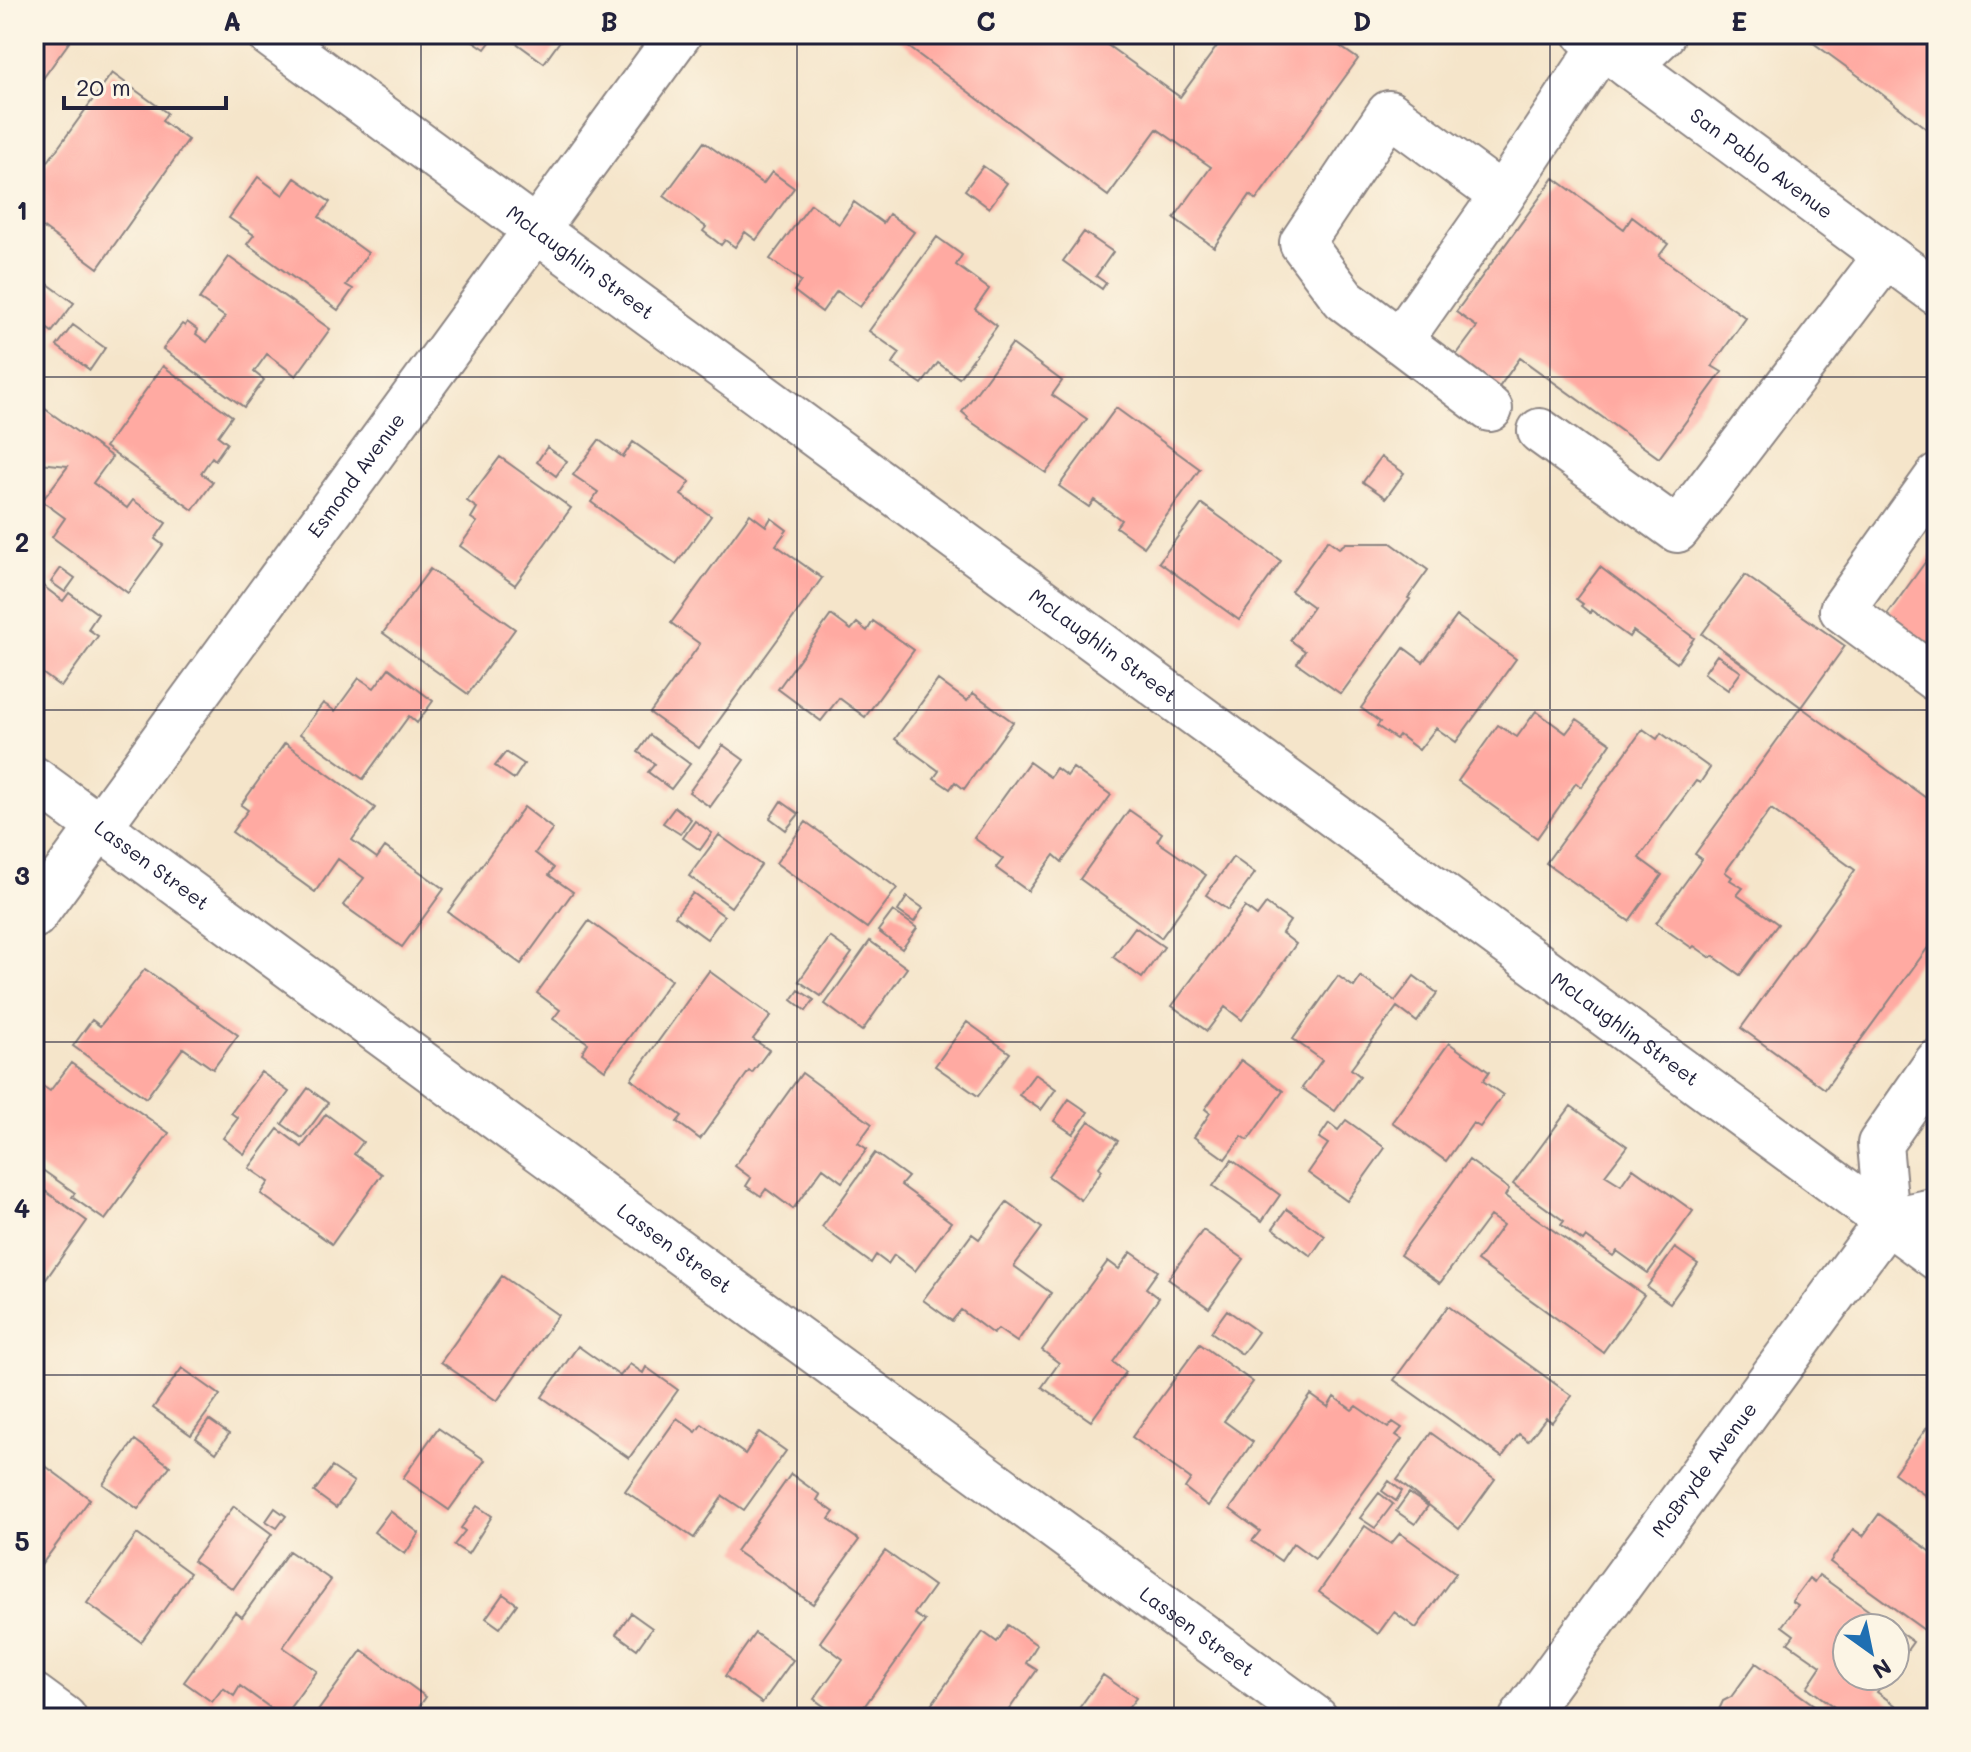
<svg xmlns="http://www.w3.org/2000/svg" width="1971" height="1752" font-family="Mali,sans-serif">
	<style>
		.building { fill: #ffaaa2 }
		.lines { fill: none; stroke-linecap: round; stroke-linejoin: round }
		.minor-casing { stroke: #8c8482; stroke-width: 48 }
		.major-casing { stroke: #8c8482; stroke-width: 48 }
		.minor { stroke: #fff; stroke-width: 44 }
		.major { stroke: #fff; stroke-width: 44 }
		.grid { fill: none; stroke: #22223b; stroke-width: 2; stroke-opacity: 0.55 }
		.labels { text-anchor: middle; stroke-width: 6; stroke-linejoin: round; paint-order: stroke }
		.street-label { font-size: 20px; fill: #22223b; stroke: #fcf5e5 }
		.neatline { fill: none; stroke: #22223b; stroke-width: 3 }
		.grid-label { font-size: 26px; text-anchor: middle; font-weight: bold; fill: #22223b }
	</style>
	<rect width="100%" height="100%" fill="#fcf5e5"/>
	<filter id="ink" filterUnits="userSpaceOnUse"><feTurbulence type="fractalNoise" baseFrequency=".0125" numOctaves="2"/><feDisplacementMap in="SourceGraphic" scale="16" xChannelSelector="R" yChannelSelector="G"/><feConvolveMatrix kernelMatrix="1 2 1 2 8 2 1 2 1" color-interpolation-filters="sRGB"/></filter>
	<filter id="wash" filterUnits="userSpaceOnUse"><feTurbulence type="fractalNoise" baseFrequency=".006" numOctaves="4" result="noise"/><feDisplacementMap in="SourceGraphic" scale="32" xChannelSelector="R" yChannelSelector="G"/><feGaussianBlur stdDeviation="1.8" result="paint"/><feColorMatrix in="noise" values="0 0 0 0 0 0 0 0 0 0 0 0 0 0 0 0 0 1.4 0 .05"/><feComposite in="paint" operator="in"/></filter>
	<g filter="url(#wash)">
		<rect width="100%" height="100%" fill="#f5e5ca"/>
		<g id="blocks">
			<path class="building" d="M34,34H75L39,84L34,81Z
				M463,34H496L485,49Z
				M504,34H565L544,63Z
				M891,34H1092L1180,97L1226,34H1322L1358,59L1256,200L1250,195L1214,247L1174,218L1211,167L1157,129L1108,196Z
				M1801,34H1937V137L1860,77Z
				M112,73L167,113L162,121L188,140L98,268L34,221V174L36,172L39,174Z
				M704,142L763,184L772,172L794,188L756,240L745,232L735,247L725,240L721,245L703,231L706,227L664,196Z
				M983,166L1007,183L989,208L965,190Z
				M258,177L283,195L295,178L330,202L319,217L368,253L346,285L353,289L338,310L247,244L254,235L229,218Z
				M1554,178L1624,229L1632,217L1668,244L1659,256L1746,318L1712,366L1722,372L1659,458L1520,358L1497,390L1454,358L1477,327L1456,312Z
				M854,202L883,223L889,214L914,232L860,307L837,291L822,312L794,291L801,281L770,259L811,204L839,224Z
				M1084,232L1113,252L1096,276L1106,283L1102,289L1063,261Z
				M937,237L962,255L956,265L989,289L975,309L997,326L959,378L938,363L922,384L892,364L900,353L869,331Z
				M229,257L330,329L296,376L267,354L254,372L264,380L244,407L163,349L182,324L185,326L187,322L198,330L196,334L207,342L225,317L199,299Z
				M34,274L74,303L52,332L34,319Z
				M73,325L105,348L90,370L57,346Z
				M1012,344L1062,381L1052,395L1087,419L1046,473L967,419L968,417L962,412Z
				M163,366L232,416L218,436L227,443L215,460L212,457L201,473L213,482L193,510L105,447Z
				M34,401L112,457L93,483L127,508L133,500L166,523L155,539L163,545L128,593L52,537L65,518L42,501L68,466L40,463L34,459Z
				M1116,408L1200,469L1144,547L1116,527L1121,520L1094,500L1089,507L1059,486Z
				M599,440L623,457L633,442L690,482L681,495L711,516L676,564L591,502L598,492L573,475Z
				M547,447L567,461L556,476L537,462Z
				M500,457L571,508L515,585L460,546L477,522L471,518L477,508L467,501Z
				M1381,457L1404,473L1386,498L1363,482Z
				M1202,504L1281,561L1239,620L1159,562Z
				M750,514L766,526L771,518L787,530L776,545L822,578L699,748L650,713L700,644L671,623Z
				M1328,540L1339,548L1346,543H1391L1428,570L1408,598L1410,599L1341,694L1297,663L1305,651L1290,640L1313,607L1291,591Z
				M1937,546V657L1884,619Z
				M1600,567L1694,638L1677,663L1633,631L1629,637L1591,610L1590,613L1581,606L1583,604L1576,599Z
				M61,568L75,578L65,592L51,582Z
				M430,569L515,629L468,694L383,633Z
				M1745,575L1845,646L1801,707L1702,634Z
				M34,579L63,601L69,593L98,614L88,629L98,636L61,687L34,667Z
				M831,615L851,630L857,623L867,631L873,621L914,650L865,717L839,698L821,721L778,689Z
				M1457,616L1516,659L1456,742L1436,728L1419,750L1399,735L1396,739L1377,726L1380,722L1361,708L1404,648L1423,662Z
				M1717,655L1741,672L1728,690L1704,673Z
				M389,668L433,701L417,723L409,716L363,779L300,734L323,703L335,711L359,678L374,688Z
				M938,680L967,701L973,693L1013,722L964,789L955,782L950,789L934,778L939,771L895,739Z
				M1801,707L1937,806V935L1825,1089L1741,1028L1855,870L1771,809L1725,872L1732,877L1730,880L1743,888L1737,895L1778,924L1740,975L1713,956L1711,958L1694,946L1692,948L1656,923L1702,859L1695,854Z
				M1536,711L1566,733L1577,719L1611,743L1581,787L1576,783L1537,838L1458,781L1498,725L1517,737Z
				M1643,729L1657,739L1661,733L1710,768L1700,783L1696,781L1639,858L1662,875L1629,921L1546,863Z
				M650,735L690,764L671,789L648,772L655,764L638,752Z
				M285,743L375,808L352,840L377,858L385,847L444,889L402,947L343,905L364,878L338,859L315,892L232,832L248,810L241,805Z
				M723,745L744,760L710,807L689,792Z
				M506,752L524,764L514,779L495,766Z
				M1029,762L1050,777L1056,768L1067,776L1073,768L1111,795L1062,862L1054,855L1028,891L996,868L1003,859L974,838Z
				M781,801L799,814L786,830L770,818Z
				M524,807L553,829L535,853L554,868L549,875L573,892L521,964L448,912Z
				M675,807L691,819L680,834L663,823Z
				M1129,810L1162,833L1157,841L1206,875L1161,938L1080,879Z
				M695,821L712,833L700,850L683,838Z
				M806,822L897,888L867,928L776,863Z
				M719,835L761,865L731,907L689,876Z
				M1233,857L1255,873L1228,910L1206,895Z
				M693,893L724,916L707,939L675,916Z
				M907,897L923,908L914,922L898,911Z
				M1266,904L1290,921L1282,933L1296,944L1242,1020L1225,1007L1207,1031L1172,1006L1245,907L1257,916Z
				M893,911L917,928L902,949L878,931Z
				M589,921L671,980L605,1070L582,1053L588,1043L553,1019L560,1010L537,993Z
				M1135,927L1164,947L1142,978L1113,957Z
				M830,937L852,953L821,996L799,981Z
				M870,941L907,968L862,1031L825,1004Z
				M145,969L238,1035L213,1069L183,1048L146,1098L73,1046L92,1020L100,1026Z
				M709,971L771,1016L753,1039L769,1050L752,1073L749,1071L700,1139L677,1122L682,1116L631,1079Z
				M1338,976L1354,987L1361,977L1395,1001L1414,976L1437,993L1417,1022L1397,1007L1351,1069L1360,1076L1335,1111L1302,1088L1322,1060L1293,1039Z
				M799,990L814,1000L806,1011L792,1000Z
				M967,1022L1010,1053L978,1096L935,1066Z
				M1449,1043L1489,1072L1483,1081L1503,1095L1480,1127L1473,1123L1446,1161L1392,1122Z
				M1241,1060L1283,1091L1248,1140L1242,1136L1225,1159L1194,1137L1210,1113L1205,1109Z
				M71,1063L169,1133L105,1220L72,1197L75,1193L34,1164V1141L38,1136L34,1133V1095L41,1085L50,1091Z
				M261,1072L289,1092L244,1154L223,1138L238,1118L231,1113Z
				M802,1073L872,1124L858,1143L867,1149L842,1182L823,1168L793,1209L766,1189L761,1196L746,1186L751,1178L735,1166Z
				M1035,1074L1056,1089L1041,1110L1019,1095Z
				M308,1088L328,1103L302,1138L282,1124Z
				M1069,1099L1088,1112L1073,1134L1054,1121Z
				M1571,1106L1627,1146L1605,1175L1621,1185L1633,1168L1693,1211L1648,1273L1617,1251L1613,1256L1586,1237L1583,1241L1561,1225L1564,1221L1513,1184Z
				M326,1114L363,1142L354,1154L382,1174L332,1244L261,1194L269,1182L249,1168L278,1129L302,1147Z
				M1346,1120L1385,1148L1347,1201L1308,1173L1328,1144L1319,1138L1329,1123L1338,1130Z
				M1089,1121L1118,1141L1099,1167L1102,1170L1081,1200L1048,1176Z
				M875,1153L908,1177L901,1185L951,1222L915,1271L894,1255L888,1264L876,1255L871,1263L822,1227Z
				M1232,1160L1280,1195L1262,1221L1213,1186Z
				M1469,1160L1509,1189L1505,1196L1644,1295L1603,1352L1477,1261L1503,1225L1490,1216L1440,1283L1400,1255Z
				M34,1183L87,1221L44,1282L34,1275Z
				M1007,1202L1042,1228L1014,1266L1051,1293L1017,1342L998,1329L993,1334L961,1310L952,1321L923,1300L972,1234L979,1239Z
				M1287,1209L1325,1236L1311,1256L1273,1228Z
				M1203,1230L1244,1259L1209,1308L1168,1279Z
				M1675,1248L1698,1264L1670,1303L1647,1287Z
				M1131,1252L1158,1271L1146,1288L1159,1298L1113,1362L1126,1372L1091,1421L1042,1387L1059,1363L1042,1350L1108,1261L1119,1269Z
				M502,1276L558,1315L497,1401L441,1362Z
				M1448,1306L1572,1396L1552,1422L1546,1418L1528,1441L1519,1434L1502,1457L1394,1380Z
				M1227,1310L1258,1332L1242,1354L1211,1332Z
				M1200,1344L1253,1382L1224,1421L1253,1442L1208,1506L1185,1488L1191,1479L1132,1437Z
				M578,1346L620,1376L630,1364L643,1373L646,1367L678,1390L629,1458L542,1397Z
				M182,1368L220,1395L191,1435L153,1408Z
				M1311,1395L1328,1407L1334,1397L1352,1410L1356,1406L1388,1428L1393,1422L1402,1428L1396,1435L1402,1439L1315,1559L1293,1543L1281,1561L1252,1541L1260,1531L1230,1509Z
				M1937,1414V1504L1894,1473Z
				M677,1418L696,1432L702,1424L745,1454L759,1432L786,1451L744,1510L723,1496L694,1538L625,1491Z
				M209,1420L229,1434L216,1453L196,1438Z
				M438,1428L485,1460L449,1510L403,1478Z
				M1431,1433L1495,1479L1459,1529L1397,1480Z
				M135,1440L170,1466L138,1509L103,1484Z
				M40,1462L90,1499L39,1568L34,1564V1471Z
				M332,1467L354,1482L336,1508L314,1492Z
				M791,1474L820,1495L817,1500L834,1512L829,1519L859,1540L813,1604L736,1551Z
				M1389,1481L1402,1491L1396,1501L1382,1491Z
				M1379,1493L1393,1504L1375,1528L1360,1518Z
				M1409,1493L1428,1506L1415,1524L1396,1511Z
				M234,1506L272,1534L233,1589L193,1561Z
				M477,1506L492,1516L468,1554L454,1545L465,1531L461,1528Z
				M275,1508L286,1516L277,1528L266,1521Z
				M390,1511L419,1533L405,1554L374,1532Z
				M1879,1514L1937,1556V1618L1927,1632L1830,1562L1853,1529L1863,1536Z
				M1365,1526L1391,1544L1400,1533L1456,1573L1416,1628L1394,1612L1378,1634L1319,1592Z
				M137,1534L190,1573L141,1642L87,1603Z
				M289,1551L331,1580L283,1647L317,1671L283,1717L240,1686L234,1696L223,1688L212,1702L184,1682L235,1612L242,1617Z
				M885,1551L934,1586L914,1614L925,1621L856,1718H840L814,1699L843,1659L820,1642Z
				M1819,1575L1893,1628H1847V1676H1889L1877,1692L1913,1718H1849L1807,1687L1821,1666L1788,1643L1794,1635L1782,1626L1798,1605L1792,1601L1809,1578L1814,1582Z
				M503,1594L517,1604L500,1628L486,1618Z
				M631,1613L652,1628L637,1649L616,1634Z
				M1008,1625L1037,1645L1026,1663L1037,1670L1003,1718H922L983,1632L997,1642Z
				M1895,1629L1913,1642L1895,1667Z
				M755,1633L793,1660L762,1703L725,1676Z
				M362,1650L426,1697L411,1718H313Z
				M1756,1663L1832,1718H1715L1723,1701L1731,1697Z
				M1103,1675L1136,1698L1127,1710L1139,1718H1072Z"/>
		</g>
	</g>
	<g filter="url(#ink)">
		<use href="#blocks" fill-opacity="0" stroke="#8c8482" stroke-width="2"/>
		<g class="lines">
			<g class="minor-casing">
				<g id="minor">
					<path id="s1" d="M269,34L1937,1258"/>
					<path d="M1629,66L1663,34"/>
					<path d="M1502,196L1389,113L1302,243L1344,299L1400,341L1502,196L1602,45"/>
					<path d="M1400,341L1490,409"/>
					<path d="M1540,431L1677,530L1886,256"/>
					<path d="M1937,477L1842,610L1937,680"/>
					<path id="s2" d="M34,779L1315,1718"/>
					<path id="s3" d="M34,916L679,34"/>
					<path d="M34,1696L64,1718"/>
				</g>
			</g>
			<g class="major-casing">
				<g id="major">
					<path id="s4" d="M1586,34L1937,293"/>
					<path d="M1887,1221L1880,1144L1937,1062"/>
					<path id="s5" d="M1522,1718L1887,1221L1937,1210"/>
				</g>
			</g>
			<use href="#minor" class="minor"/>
			<use href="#major" class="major"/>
		</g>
	</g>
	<path class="grid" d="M421,34V1718M797,34V1718M1174,34V1718M1550,34V1718M34,377H1937M34,710H1937M34,1042H1937M34,1375H1937"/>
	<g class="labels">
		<g class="street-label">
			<text dy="7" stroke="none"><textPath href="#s4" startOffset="218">San Pablo Avenue</textPath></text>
			<text dy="7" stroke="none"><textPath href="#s1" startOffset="386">McLaughlin Street</textPath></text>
			<text dy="7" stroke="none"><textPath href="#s3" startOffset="546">Esmond Avenue</textPath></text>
			<text dy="7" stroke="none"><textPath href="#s1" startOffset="1034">McLaughlin Street</textPath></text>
			<text dy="7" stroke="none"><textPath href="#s2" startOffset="146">Lassen Street</textPath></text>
			<text dy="7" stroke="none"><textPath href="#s1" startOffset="1682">McLaughlin Street</textPath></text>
			<text dy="7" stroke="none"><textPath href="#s2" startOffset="794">Lassen Street</textPath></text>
			<text dy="7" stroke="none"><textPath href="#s5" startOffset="308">McBryde Avenue</textPath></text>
			<text dy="7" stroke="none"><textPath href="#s2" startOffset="1442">Lassen Street</textPath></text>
		</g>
	</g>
	<rect width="1971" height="1752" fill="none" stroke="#fcf5e5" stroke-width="88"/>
	<g transform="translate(1871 1652) rotate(147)"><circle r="38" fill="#fcf5e5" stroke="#a5a1a1" stroke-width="2"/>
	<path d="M0-6L14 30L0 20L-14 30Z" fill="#1f6fb2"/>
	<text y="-12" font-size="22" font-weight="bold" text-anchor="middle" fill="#22223b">N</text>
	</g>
	<path d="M64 96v12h162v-12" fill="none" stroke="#22223b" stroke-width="4"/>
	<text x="76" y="96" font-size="24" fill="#22223b" stroke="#fcf5e5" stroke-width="6" paint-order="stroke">20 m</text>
	<rect x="44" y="44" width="1883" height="1664" class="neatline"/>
	<g class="grid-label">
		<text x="232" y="31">A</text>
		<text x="609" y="31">B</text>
		<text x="986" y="31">C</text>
		<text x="1362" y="31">D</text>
		<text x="1739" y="31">E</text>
		<text x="22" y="220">1</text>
		<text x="22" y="552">2</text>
		<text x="22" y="885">3</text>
		<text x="22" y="1218">4</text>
		<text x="22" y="1551">5</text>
	</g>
</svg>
